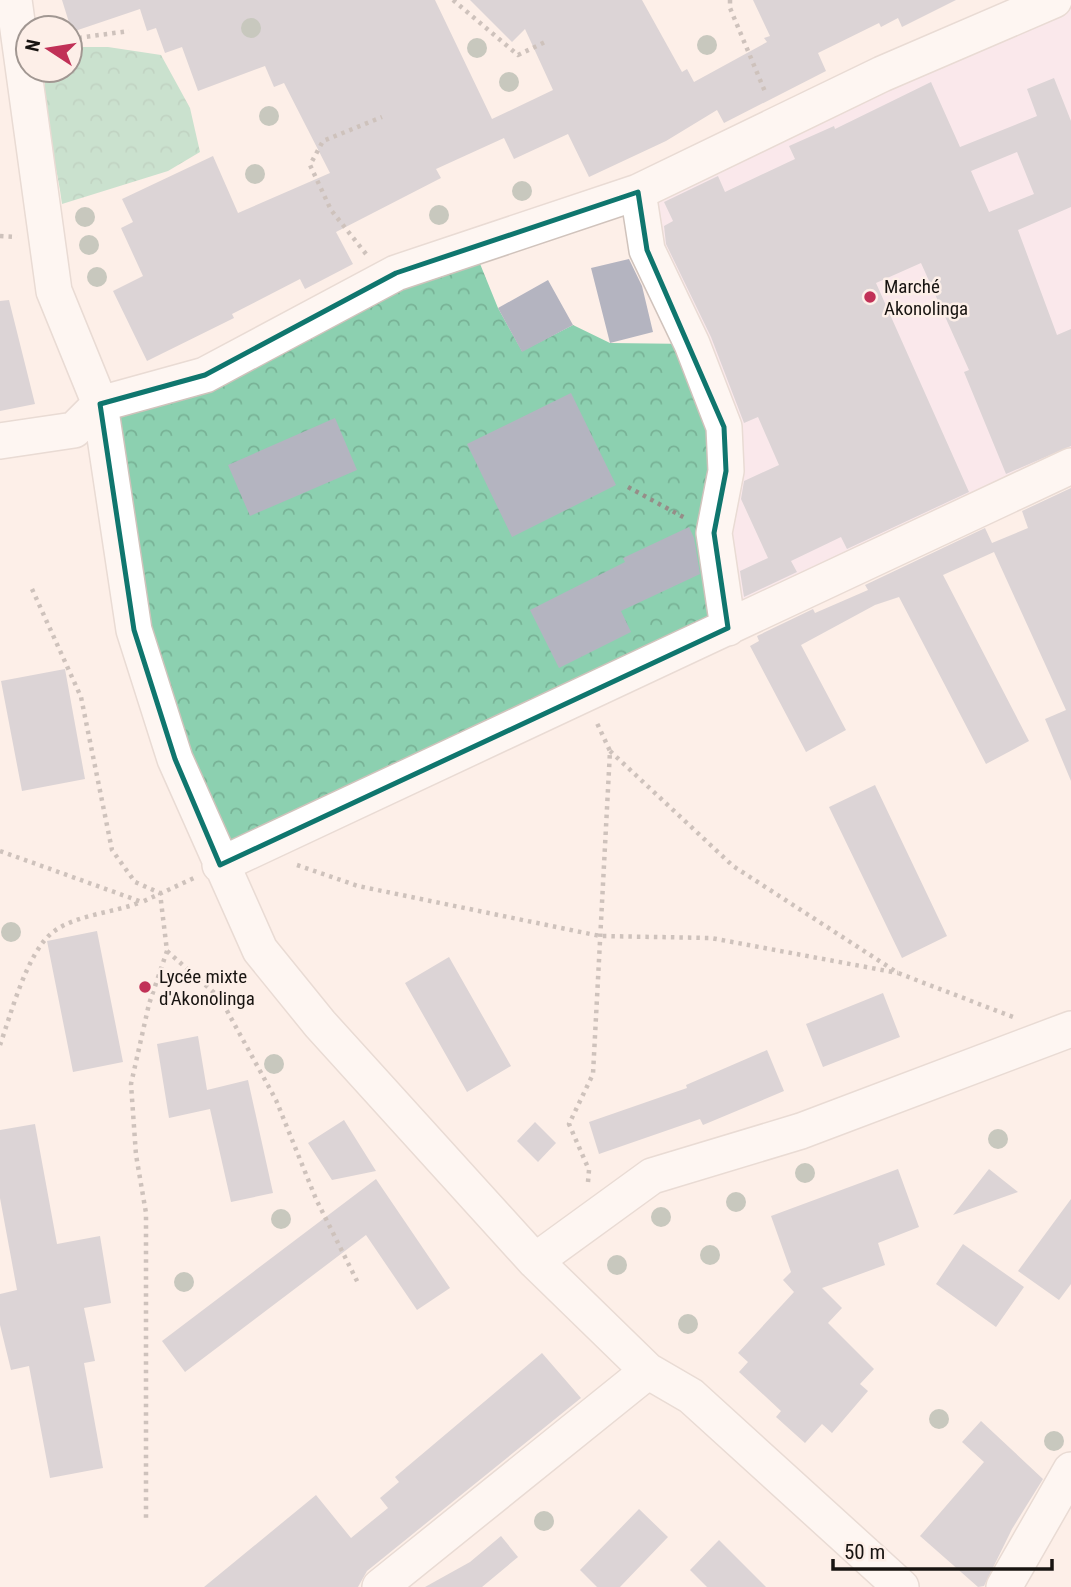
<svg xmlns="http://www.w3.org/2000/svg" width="1071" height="1587" font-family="'Roboto Condensed',sans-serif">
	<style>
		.commercial { fill: #f6e1f0 }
		.forest { fill: url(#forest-crowns) }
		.building { fill: #b4b4c0; fill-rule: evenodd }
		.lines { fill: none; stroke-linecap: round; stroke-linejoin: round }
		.street-casing { stroke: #d0c3bc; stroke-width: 38 }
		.path { stroke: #968d88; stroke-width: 4.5; stroke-dasharray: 3.5 5; stroke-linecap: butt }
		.street { stroke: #fff; stroke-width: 35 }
		.tree { fill: #87998c }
		.marked { fill: none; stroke: #0f766e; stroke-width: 5; stroke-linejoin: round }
		.poi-dot { fill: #c13157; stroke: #fdefe8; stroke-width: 2.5 }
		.labels { text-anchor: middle; stroke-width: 5; stroke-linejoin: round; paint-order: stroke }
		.poi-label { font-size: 19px; fill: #181411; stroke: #fdefe8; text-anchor: start }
	</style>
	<defs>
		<pattern id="forest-crowns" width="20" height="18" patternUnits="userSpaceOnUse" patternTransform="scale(1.75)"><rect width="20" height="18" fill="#8cd0b0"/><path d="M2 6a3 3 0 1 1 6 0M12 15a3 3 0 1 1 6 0" fill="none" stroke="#78b296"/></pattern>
	</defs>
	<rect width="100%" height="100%" fill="#fdefe8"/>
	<path class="commercial" d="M1071,0V465L728,628L726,471L638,192Z"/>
	<path class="forest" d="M70,47H108L161,55L190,108L200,152L168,171L62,204C57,160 39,115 46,70H70Z
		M474,249L498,308L522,351L573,325L610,343L692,344L724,427L728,628L220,865L175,759L100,404Z"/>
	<path class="building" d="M62,0H435L492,119L553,90L525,29L512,42L470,0H642L682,72L687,69L694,82L767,42L764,38L770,36L753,0H956L902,27L898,18L881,27L879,23L818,53L826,71L724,123L717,110L666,141L589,177L568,134L514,159L504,138L436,169L441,178L336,232L353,264L305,289L300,279L232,314L234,318L147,361L113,291L143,276L121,228L133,222L122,199L213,156L238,213L330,173L284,83L274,87L265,66L198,91L182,47L165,53L156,28L147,31L140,9L72,32Z
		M1054,78L1071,121V207L1018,230L1057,335L1071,329V446L1006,474L964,372L969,370L921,263L876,283L969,492L847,549L841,537L791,561L797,572L744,597L740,571L768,558L741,499L744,481L779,465L758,417L744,423L711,337L666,244L664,226L673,221L664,202L718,176L725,192L795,159L789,146L834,126L835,129L931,82L960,147L1037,116L1027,89ZM1017,152L1034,194L989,212L971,171Z
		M629,259L642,286L653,332L610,343L591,268Z
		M548,280L573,325L522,352L498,308Z
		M9,300L35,404L0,411V301Z
		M571,393L616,485L512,537L467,444Z
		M335,418L357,470L250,516L228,465Z
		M1071,488V781L1045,719L1066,710L994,552L943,575L1029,741L986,764L899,597L875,605L870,594L875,605L801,645L846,730L806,752L750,646L759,641L757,636L813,609L815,613L868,590L865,585L985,528L992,543L1028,528L1022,511Z
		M689,527L694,538L700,574L621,611L631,632L559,668L530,610L625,562L623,558Z
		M65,669L85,779L22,791L1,681Z
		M875,785L947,936L902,958L829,807Z
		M97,931L123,1062L73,1072L47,941Z
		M449,957L511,1066L467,1092L405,983Z
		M883,993L900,1037L823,1067L806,1024Z
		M198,1036L207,1090L248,1080L273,1193L231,1202L210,1109L169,1118L157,1044Z
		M767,1050L784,1091L703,1125L700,1119L599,1154L589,1122L687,1088L686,1085Z
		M344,1120L376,1171L332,1180L308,1143Z
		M535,1122L556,1143L538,1162L517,1141Z
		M35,1124L57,1244L100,1236L111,1303L84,1308L95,1361L84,1363L103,1468L50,1478L29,1366L11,1370L0,1325V1294L17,1290L0,1198V1130Z
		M898,1169L919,1227L878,1243L885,1265L822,1288L842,1308L828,1323L874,1369L860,1384L868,1391L832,1433L822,1424L805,1443L776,1417L781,1411L739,1372L748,1362L738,1353L794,1292L783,1280L791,1272L771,1216Z
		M989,1169L1018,1192L953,1215Z
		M376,1179L450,1288L417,1310L366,1235L185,1372L162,1341Z
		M1071,1199V1284L1059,1300L1018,1271Z
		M963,1244L1024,1287L996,1327L936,1284Z
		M542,1353L581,1398L367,1571L358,1587H204L316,1495L351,1538L388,1508L380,1498L399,1482L395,1477Z
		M981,1421L1043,1479L1012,1529L984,1586L978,1587L920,1536L984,1462L962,1442Z
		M639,1509L668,1537L620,1587H597L580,1570Z
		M501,1536L518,1557L482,1587H425L470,1562Z
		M719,1540L766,1587H707L690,1570Z"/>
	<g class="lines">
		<g class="street-casing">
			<path id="street" d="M14,0L54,291L100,404L134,630L175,759L260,950L320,1024L535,1261L648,1371L691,1396L901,1587
				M638,192L647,250L692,344L724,427L726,471L714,533L728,628
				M0,441L74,430L100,404L205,375L396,273L638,192L882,74L1054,0
				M220,865L1071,466
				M535,1261L652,1176L801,1131L1071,1029
				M380,1587L648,1371
				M1004,1587L1071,1470"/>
		</g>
		<path class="path" d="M453,0L518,55L545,42
			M730,0V8L766,94
			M70,39L129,31
			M0,236L17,237
			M366,254L331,210L310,165L323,141L382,117
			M628,487L685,518
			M32,589L81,697L112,850L135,882L160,893L167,951L149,1004L131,1084L136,1155L146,1213V1522
			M610,751L733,866L898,973L1013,1017
			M0,851L142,902L194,878
			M297,865L358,886L600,936L711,938L898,973
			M167,951L220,998L276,1100L316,1199L359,1285
			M0,1045C11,1014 27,952 53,932C77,914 114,913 141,902
			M588,1182L589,1170L569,1124L593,1074L610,751L596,721"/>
		<use href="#street" class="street"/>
	</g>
	<g class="tree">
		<circle cx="251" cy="28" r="10"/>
		<circle cx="707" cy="45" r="10"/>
		<circle cx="477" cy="48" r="10"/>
		<circle cx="509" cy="82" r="10"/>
		<circle cx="269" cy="116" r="10"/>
		<circle cx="255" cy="174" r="10"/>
		<circle cx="522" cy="191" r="10"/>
		<circle cx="439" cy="215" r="10"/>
		<circle cx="85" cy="217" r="10"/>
		<circle cx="89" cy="245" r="10"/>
		<circle cx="97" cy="277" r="10"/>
		<circle cx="11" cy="932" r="10"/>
		<circle cx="274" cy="1064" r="10"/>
		<circle cx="998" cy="1139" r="10"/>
		<circle cx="805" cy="1173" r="10"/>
		<circle cx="736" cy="1202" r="10"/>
		<circle cx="661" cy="1217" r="10"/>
		<circle cx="281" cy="1219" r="10"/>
		<circle cx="710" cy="1255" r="10"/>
		<circle cx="617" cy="1265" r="10"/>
		<circle cx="184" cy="1282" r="10"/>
		<circle cx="688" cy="1324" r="10"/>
		<circle cx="939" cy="1419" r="10"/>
		<circle cx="1054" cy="1441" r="10"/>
		<circle cx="544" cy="1521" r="10"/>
	</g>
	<path d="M0 0H1071V1587H0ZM638,192L647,250L724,427L726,471L714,533L728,628L220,865L175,759L134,630L100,404L205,375L396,273Z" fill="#fdefe8" fill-opacity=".55" fill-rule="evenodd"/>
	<path class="marked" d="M638,192L647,250L724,427L726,471L714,533L728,628L220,865L175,759L134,630L100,404L205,375L396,273Z"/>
	<g class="poi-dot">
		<circle cx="870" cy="297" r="7"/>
		<circle cx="145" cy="987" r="7"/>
	</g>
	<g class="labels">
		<g class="poi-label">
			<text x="884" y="293">Marché<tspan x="884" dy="22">Akonolinga</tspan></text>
			<text x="159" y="983">Lycée mixte<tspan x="159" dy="22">d'Akonolinga</tspan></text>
		</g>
	</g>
	<g transform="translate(49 49) rotate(282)"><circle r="33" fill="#fdefe8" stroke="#a19792" stroke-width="2"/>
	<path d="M0-5L12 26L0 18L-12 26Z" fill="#c13157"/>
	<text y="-10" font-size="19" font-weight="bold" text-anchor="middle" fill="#181411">N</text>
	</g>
	<path d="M833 1559v10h219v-10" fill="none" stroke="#181411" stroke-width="3.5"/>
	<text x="844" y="1559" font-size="21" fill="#181411" stroke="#fdefe8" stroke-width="5" paint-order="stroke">50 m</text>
</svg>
